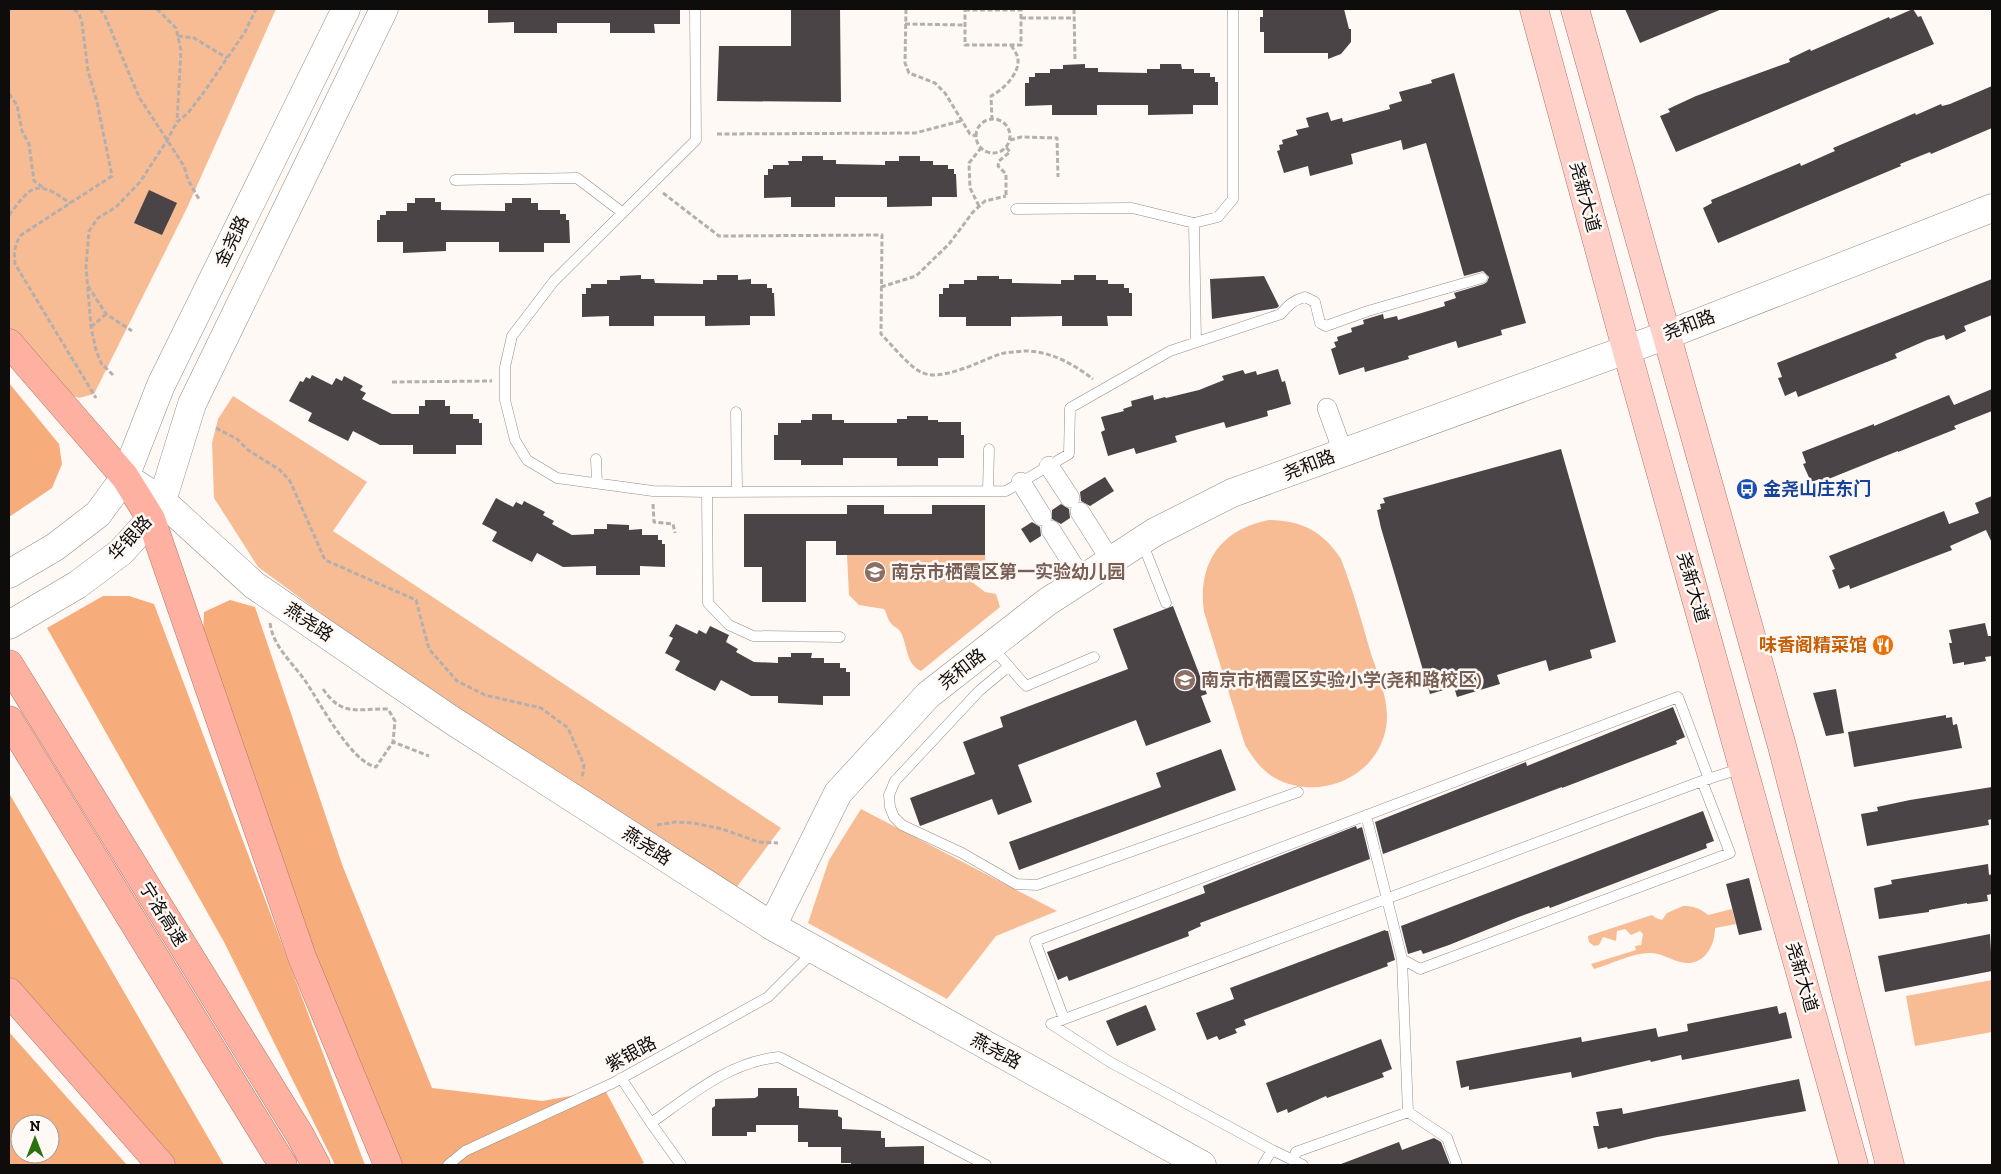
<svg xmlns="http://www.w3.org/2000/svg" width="2001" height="1174" font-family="'Zilla Slab','Noto Sans SC',serif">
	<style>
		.green { fill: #f8bc95 }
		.forest { fill: #f7ac7c; fill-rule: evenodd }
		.building { fill: #4a4446 }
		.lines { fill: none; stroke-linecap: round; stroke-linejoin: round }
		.service-casing { stroke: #938d89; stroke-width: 11 }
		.minor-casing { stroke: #938d89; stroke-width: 20 }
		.secondary-casing { stroke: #938d89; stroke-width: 29 }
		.primary-casing { stroke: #ab786d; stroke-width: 29 }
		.motorway-casing { stroke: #ab786d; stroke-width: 29 }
		.path { stroke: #b4afad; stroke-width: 3; stroke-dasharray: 5 2.5; stroke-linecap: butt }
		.service { stroke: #fff; stroke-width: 10 }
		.minor { stroke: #fff; stroke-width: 19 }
		.secondary { stroke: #fff; stroke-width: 28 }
		.primary { stroke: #ffd0c7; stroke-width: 28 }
		.motorway { stroke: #ffb1a1; stroke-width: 28 }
		.labels { text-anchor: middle; stroke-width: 5; stroke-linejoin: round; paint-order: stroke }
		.street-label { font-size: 18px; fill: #0f0d0c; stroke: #fff9f6 }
		.transit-label { font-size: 18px; font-weight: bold; fill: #164399; stroke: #fff9f6; text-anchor: start }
		.education-label { font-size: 18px; font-weight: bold; fill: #785e54; stroke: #fff9f6; text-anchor: start }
		.food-label { font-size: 18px; font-weight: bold; fill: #c56008; stroke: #fff9f6; text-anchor: end }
	</style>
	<rect width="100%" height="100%" fill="#fff9f6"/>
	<path class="green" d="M9,9H276L187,208L94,394L79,398L56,390L9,333Z
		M233,396L367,482L333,531L781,828L736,888L506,742L348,633L258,567L214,498L212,443L218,419Z
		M1269,520C1301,520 1324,532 1341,559C1353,590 1362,622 1371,654C1378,674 1387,696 1387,717C1386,773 1322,804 1275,778C1261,770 1253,758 1245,745L1204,612C1197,563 1221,529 1269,520Z
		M847,555H985L986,572L972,582L985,592L996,594L1000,607L921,671C905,664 908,644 900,631C897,627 893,627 891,623C887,619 887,613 884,609L859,605L849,595Z
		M861,809L1057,911L996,936L947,999L808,923L829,860Z
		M1683,906C1693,906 1700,908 1708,915L1732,909L1736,924L1715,928C1715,948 1702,968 1680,962C1669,959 1661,953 1650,953C1632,953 1611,964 1594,969L1591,964L1636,950L1635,946L1641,945L1643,934L1640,931L1631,935L1625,929L1617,931L1616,941L1603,937L1599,945L1594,946L1589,942L1588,936L1652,915L1656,918L1662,920L1667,913Z
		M1992,980V1032L1915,1046L1906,996Z"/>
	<path class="forest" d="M9,383L59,444L62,464L52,488L9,517Z
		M103,596H129L154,604L365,1165H335L224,942L47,628Z
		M230,600L255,607L343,867L432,1088L542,1101L605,1090L644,1163L638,1165H401L290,897L203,633L204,612Z
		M9,793L224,1165H167L9,981Z
		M9,1032L127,1165H9ZM20,1124H50V1154H20Z"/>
	<path class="building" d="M488,9H680V24H654L655,33H610V23H557V33H514V22L488,23Z
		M791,9H840L841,102L717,101L719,46H791Z
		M1263,9H1344L1349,29H1351V42L1341,54L1328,59V53H1264V32H1260V17H1263Z
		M1625,9H1722L1640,43Z
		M1913,9L1918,17L1921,16L1934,44L1676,152L1660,116L1670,112L1668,109L1696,96L1790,62L1789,59L1810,49L1811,51L1889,17L1890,19Z
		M1085,64V68H1098V72L1147,73V69H1160V64H1181L1182,69H1194V73H1210V77H1215V82H1218V105H1193V114L1148,115V105H1097V115H1052V105L1025,106V83H1029V77H1035V73H1050V69H1063V65Z
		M1454,73L1526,323L1501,330L1502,335L1458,348L1456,341L1408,356L1409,359L1365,372L1364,367L1339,375L1331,349L1336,347L1334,342L1338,341L1337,337L1352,332L1351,328L1364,324L1363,320L1383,314L1384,319L1397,316L1398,320L1445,306L1444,302L1456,298L1454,293L1484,284L1487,282L1489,277L1483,271L1464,276L1426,143L1403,150L1401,140L1351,154L1353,164L1310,176L1308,166L1284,173L1277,151L1280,150L1279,145L1283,144L1282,140L1298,135L1296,130L1309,127L1306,118L1328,112L1331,121L1342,118L1343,122L1390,109L1389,105L1402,101L1399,92L1432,83L1431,80Z
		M1992,86V128L1931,154L1930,152L1900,164L1901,166L1718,243L1703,208L1712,203L1711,200L1800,163L1801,166L1828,154L1835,151L1833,148L1899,120L1915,113L1916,115L1941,104L1942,106L1950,104Z
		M802,156H823V160H836V164L885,165V161H899V156H920V161H933V165H948V169H954V174H956L957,197H932V206L887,207V197H835V207H791V197L764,198V175H768V169H773V165H789L788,161H802Z
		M149,190L177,203L162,235L134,223Z
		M415,198H435V202H441V210L505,211V203H512V198H531V203H538V210H560V214H566V220H569L570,243H544V252H499V242H446V251L403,253V242H377V220H380V215H386V211H407V203H415Z
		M641,275V279H654L655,283L703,284V280H717V275H738V280L751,279V284H767V288H772V293H774L775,316H750V325L705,326V316H654V326H609V316L582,317V294H586V288H591V284H607V280H620V276Z
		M1074,275H1096V280H1108V284H1124V288H1129V293H1132V316H1107L1108,326H1062V316L1011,317V326H966V317H939V294H943V288H949V284H964V280H977V276H999V279H1012V283L1061,284V280H1074Z
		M1264,276L1279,306L1277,308L1212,319L1210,279Z
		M1992,279V315L1964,326L1966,331L1946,340L1944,335L1927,340L1895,354L1897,358L1798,397L1796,391L1785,396L1778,378L1782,377L1777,363Z
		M1278,369L1282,382L1285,381L1291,404L1267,411L1268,416L1226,428L1224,422L1192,431L1175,436L1177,442L1136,454L1134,448L1108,456L1101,432L1105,430L1101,417L1124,411L1123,409L1132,406L1131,401L1153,395L1154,400L1165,397L1166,398L1199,390L1224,380L1222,376L1243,370L1245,374L1256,371L1257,375Z
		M312,375L332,385L336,378L342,381L344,376L363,386L360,390L366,393L362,399L392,414H419V406H425V400H445V406H450V414H473V419H479V423H482V445H456V454H413V445H380L353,431L348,441L308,421L312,413L289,401L300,381L303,382L306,377L310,379Z
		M1992,389V411L1954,426L1956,429L1898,452V451L1821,482L1820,479L1811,482L1803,464L1806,463L1802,452L1874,424V426L1949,395L1954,405Z
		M812,414H832V420H844V423H897V419H907V416H928V420H938V422H961V435H964V458H938V466H897V458H843V465H801V460H774V435H778V423H801V420H812Z
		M1561,449L1616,642L1590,650L1592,658L1549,671L1546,660L1497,675L1500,684L1457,697L1454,687L1430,694L1381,528L1377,510L1381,509L1380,504L1385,503L1383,498Z
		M1105,477L1114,491L1090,506L1081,501L1080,492Z
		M1992,496V543L1986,530L1950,546L1952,550L1850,589L1849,585L1839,589L1832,570L1835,569L1829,556L1944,511L1949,524L1979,513L1975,503Z
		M496,498L513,507L516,502L522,505L524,501L545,512L543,515L554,521L552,524L572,535L594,534V529H607V524L629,525V530L642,529V535H658V540H662V544H665V567L640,566V575H596V566L563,567L537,553L532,562L492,541L497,532L482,524Z
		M1061,504L1069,509L1070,518L1061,524L1052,519V510Z
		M847,505H884V514H932V505H985V555H836V541H806V602H762V567H744V514H847Z
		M1032,522L1040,527L1041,536L1030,543L1021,529Z
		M1173,606L1207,694L1201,696L1211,722L1146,746L1136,720L1018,765L1032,802L998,815L992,799L920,826L910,798L975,774L963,742L1003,727L1000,717L1128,669L1113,629Z
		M1985,623L1988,636H1992V656L1985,657L1986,661L1964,665V662L1953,664L1949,643H1952L1949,630Z
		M676,624L697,634L699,630L706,634L710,626L729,635L726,642L738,649L736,652L754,662L778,663V657H791V653H812L811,658H824V663H840V668H846V672H850V696H823V705L778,703V696H751L721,680L715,691L675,670L680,661L665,653L673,638L669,636Z
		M1836,689L1844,733L1826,736L1813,693Z
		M1673,707L1685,737L1676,741L1677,744L1562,788V787L1383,854L1375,822L1526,762L1527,766Z
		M1946,715V718L1952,717L1953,725L1957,724L1962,748L1854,767L1848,732Z
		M1221,749L1236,790L1019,870L1009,842L1161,787L1156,773Z
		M1992,787V819L1988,820L1989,825L1867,846L1861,814L1878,811L1877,807L1910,800Z
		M1703,811L1714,841L1706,844L1707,848L1550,908L1549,906L1516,918L1449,945L1423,954L1421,950L1408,954L1401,926Z
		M1356,826L1357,829L1362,827L1370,859L1200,923L1201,926L1188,932L1189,936L1069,981L1067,976L1058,980L1047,952L1205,893L1203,886Z
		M1988,864L1989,875L1992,874V894L1987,895L1988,901L1967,904V903L1929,910V912L1879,919L1874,888L1892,884L1891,880Z
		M1749,878L1762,930L1739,935L1726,884Z
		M1385,930L1386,931H1388L1395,960L1387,963L1388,966L1244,1020L1246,1025L1235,1029L1237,1033L1219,1040L1217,1036L1207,1040L1196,1013L1234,999L1230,988Z
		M1990,934L1992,971L1885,992L1878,956Z
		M1146,1005L1156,1030L1117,1046L1106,1021Z
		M1777,1006L1779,1014L1786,1012L1792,1038L1682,1060L1681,1055L1651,1062L1650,1060L1572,1078L1571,1072L1469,1090V1086L1461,1088L1456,1061L1581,1037L1582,1042L1656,1028L1658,1037L1688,1031L1687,1024Z
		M1381,1039L1392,1069L1382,1073L1384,1077L1327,1098L1326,1096L1288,1113L1287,1109L1277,1113L1266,1083Z
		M1799,1079L1806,1111L1657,1137L1608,1149L1607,1147L1598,1149L1593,1126H1599L1596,1112L1622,1108L1623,1114Z
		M758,1088H797V1096H799V1108L838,1110V1116L842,1118V1129L881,1131V1138H885V1147L924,1146V1165H851V1163H841V1147H808V1142H798V1125H756V1132H747V1136H712V1108L715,1106V1099L755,1098L758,1096Z
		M1434,1138L1441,1142L1450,1165H1341V1164L1399,1142L1402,1150Z"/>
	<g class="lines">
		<g class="service-casing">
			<path id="service" d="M695,9L696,140L554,281L512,336L505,367V400L515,440L527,460L557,478L653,491L707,492
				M455,180L577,178L623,213
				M1016,209L1132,208L1194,223L1196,342
				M1194,223L1218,217L1233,199V9
				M736,412L737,491
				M596,459L597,483
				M988,491L989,449
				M1142,542L1166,603
				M840,637L753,636L729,625L708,603L707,492L1006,491L1069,454L1070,408L1170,351L1281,314C1288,305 1294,300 1305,297L1315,302L1320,323L1326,326L1368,311L1482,278
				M992,647L1026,686L1094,657
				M1009,666L979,691L895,781L889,795L890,807L894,817L902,825L962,853L1016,884L1037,885L1298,792
				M1402,959L1420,969L1730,853L1702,781
				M1064,1019L1035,941L1678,697L1709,779
				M621,1078L651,1123L681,1165
				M1408,1112L1447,1138L1457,1165
				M651,1123C691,1095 729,1062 779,1057L986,1165
				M1272,1150L1303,1165
				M1293,1160L1296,1152L1408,1112L1402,959L1366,815
				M448,1165L465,1151L613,1083L768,997L814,951
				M1263,1165L1272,1150L1110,1062L1051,1024L1702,781L1742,768"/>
		</g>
		<g class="minor-casing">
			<path id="minor" d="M1327,408L1343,452
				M1049,466L1070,498
				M1021,482L1042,516
				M1080,512L1111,561
				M1051,530L1082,579"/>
		</g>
		<g class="secondary-casing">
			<path id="secondary" d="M125,477L162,501L254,585L450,719L772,926L1202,1165
				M9,574L55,547L98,514L125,477L161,385L346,9
				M9,625L77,585L121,552L151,519L162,501L192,404L384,9
				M772,926L838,793L928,695L1047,602L1155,532L1232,493L1667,335L1992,208"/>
		</g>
		<g class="primary-casing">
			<path id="primary" d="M1534,9L1626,348L1854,1165
				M1575,9L1782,746L1890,1165"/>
		</g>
		<g class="motorway-casing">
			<path id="motorway" d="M9,343L125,477L151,519L302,957L388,1165
				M9,664L300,1135L316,1165
				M9,720L283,1165
				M9,992L161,1165"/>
		</g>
		<path class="path" d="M74,9L79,14L82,23L88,71L97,102L112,176L21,235C14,245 14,253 15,264L96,398
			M100,9L105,16L139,97L184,166L188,180L199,199
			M157,9L176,28L181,50L177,122
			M906,9L905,63L909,73L935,83L945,93L970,134L976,136
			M1074,9L1075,61
			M965,10H1021V45H965Z
			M1021,18H1074
			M905,24L965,25
			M178,36L194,38L227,58
			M9,94L17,105L22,131L29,144L34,181L44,188
			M976 136a17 17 0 1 1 34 0a17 17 0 1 1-34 0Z
			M992,120L991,96C1003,90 1019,74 1018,60C1018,55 1014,50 1011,45
			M717,134L915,133L961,121
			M1010,140L1021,137L1057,138L1058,177
			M663,193L719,236L882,235L881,334C891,344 907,364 919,371C938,384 980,361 1000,354C1007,352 1015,352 1023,351C1048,350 1074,364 1093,379
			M1006,195V174L998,166L999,161L1010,152L1006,147
			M979,206L970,188L969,163L981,148
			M9,215C18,205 29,183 45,189C54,191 62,198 70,203
			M88,286L106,314L132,331
			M881,287L916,276L949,244L973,212L985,201L1006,196
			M91,327L106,314
			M113,375L101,363L96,350L91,327L86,267L89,231L98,218L116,207L140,182L166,142L177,122L188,113L204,92L245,32L256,9
			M392,382L492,381
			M216,428L237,439L248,450L280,470L290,481L325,560L416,600L429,649L457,681L485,695L541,708L568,728L584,765L582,779
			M653,504L654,522L673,524L675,533
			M270,623C273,647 293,663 306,682C320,703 351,762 376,767L393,742L429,756
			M323,689C343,718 358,708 388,709L395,721L393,742
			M657,825L675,822L694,823L722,829L759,842L778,843"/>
		<use href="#service" class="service"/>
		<use href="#minor" class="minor"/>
		<use href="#secondary" class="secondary"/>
		<use href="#primary" class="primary"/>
		<use href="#motorway" class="motorway"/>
	</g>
	<defs>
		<g id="bus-disc" transform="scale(1.125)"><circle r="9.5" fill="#1a4fb4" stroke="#fff9f6"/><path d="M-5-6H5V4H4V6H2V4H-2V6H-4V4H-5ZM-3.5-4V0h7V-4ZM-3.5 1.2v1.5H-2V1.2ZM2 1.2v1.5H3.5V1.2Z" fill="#fff"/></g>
		<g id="school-disc" transform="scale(1.125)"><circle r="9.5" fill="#8d6e63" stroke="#fff9f6"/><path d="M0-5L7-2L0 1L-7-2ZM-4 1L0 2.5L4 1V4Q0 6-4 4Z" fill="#fff"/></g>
		<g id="restaurant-disc" transform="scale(1.125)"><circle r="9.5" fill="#e8710a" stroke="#fff9f6"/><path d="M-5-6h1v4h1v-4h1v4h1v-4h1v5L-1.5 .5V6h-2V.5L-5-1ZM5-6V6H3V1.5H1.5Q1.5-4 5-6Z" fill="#fff"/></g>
	</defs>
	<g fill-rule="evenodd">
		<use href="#bus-disc" x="1747" y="489"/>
		<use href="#school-disc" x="875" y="572"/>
		<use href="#restaurant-disc" x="1883" y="645"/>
		<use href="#school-disc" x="1185" y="680"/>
	</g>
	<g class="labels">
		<g class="street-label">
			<text transform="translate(1585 197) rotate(75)" y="6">尧新大道</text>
			<text transform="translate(232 241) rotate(-64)" y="6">金尧路</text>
			<text transform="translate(1689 325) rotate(-21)" y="6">尧和路</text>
			<text transform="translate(1309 465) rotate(-21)" y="6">尧和路</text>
			<text transform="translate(130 538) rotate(-47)" y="6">华银路</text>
			<text transform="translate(1693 587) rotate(74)" y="6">尧新大道</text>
			<text transform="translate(309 622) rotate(34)" y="6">燕尧路</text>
			<text transform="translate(962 669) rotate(-38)" y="6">尧和路</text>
			<text transform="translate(647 846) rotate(33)" y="6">燕尧路</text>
			<text transform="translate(163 914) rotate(58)" y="6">宁洛高速</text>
			<text transform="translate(1802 977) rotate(74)" y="6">尧新大道</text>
			<text transform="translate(996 1051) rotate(29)" y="6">燕尧路</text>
			<text transform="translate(631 1054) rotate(-28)" y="6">紫银路</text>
		</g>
		<g class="transit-label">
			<text x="1763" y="495">金尧山庄东门</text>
		</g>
		<g class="education-label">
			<text x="891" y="578">南京市栖霞区第一实验幼儿园</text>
			<text x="1201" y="686">南京市栖霞区实验小学(尧和路校区)</text>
		</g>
		<g class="food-label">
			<text x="1867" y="651">味香阁精菜馆</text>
		</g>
	</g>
	<rect width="2001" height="1174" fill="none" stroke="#0f0d0c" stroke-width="20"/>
	<g transform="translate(35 1139)"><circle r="24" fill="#fff9f6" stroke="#9f9b98"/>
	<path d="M0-4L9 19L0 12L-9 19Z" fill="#2a700f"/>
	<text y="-8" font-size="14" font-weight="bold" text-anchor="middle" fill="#0f0d0c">N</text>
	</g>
</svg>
